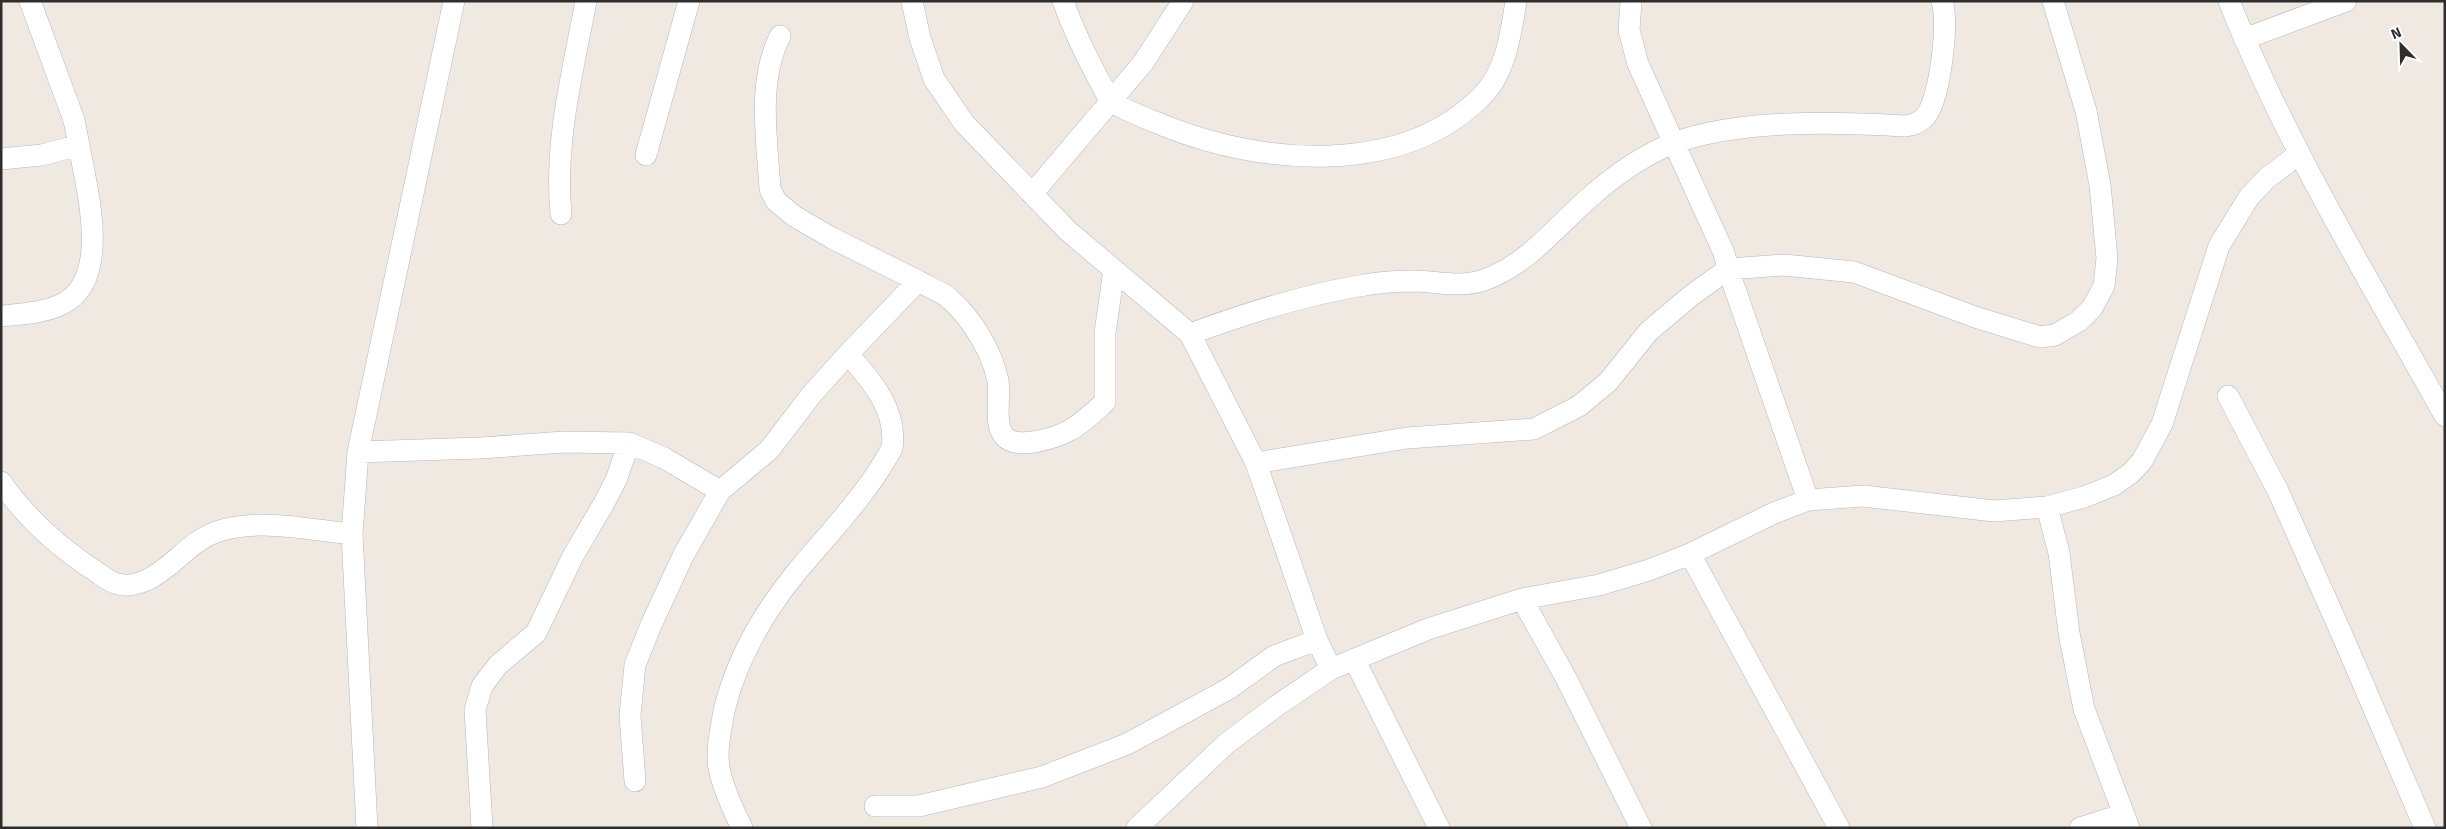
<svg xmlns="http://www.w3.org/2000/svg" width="2446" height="829" font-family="Signika,sans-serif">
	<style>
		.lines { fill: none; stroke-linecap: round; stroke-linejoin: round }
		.minor-casing { stroke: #b4b7c1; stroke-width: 22 }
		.minor { stroke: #fff; stroke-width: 21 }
	</style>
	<rect width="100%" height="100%" fill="#efe9e1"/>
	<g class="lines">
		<g class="minor-casing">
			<path id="minor" d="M912,1L920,38L934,79L964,123L1068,231L1190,334L1256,463L1317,640L1331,669
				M1063,1C1073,29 1085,54 1099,80C1103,86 1106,95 1110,100C1118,108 1153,121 1165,126C1262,165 1402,177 1482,96C1506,72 1511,33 1516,1
				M1631,1L1629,30L1638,64L1724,253L1728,269L1784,265L1854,272L1975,317L2040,337L2055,335L2079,321L2092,308L2104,286L2107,258L2100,185L2086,111L2053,1
				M2229,1C2287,146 2369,280 2445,416
				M780,36C757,82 767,139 770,189L776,201L794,216L832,238L918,281
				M2244,39L2346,1
				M646,155L689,1
				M1,159L42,155L79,145L74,120L30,1
				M1032,194L1143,63L1183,1
				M561,214C554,142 573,71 586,1
				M1,316C22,314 45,313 64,303C112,277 86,187 79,145
				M1190,334C1247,313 1306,294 1365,285C1381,282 1400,281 1416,281C1440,282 1460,288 1484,280C1527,265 1557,226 1590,197C1615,175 1643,155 1674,143C1739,119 1836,122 1905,126C1914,125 1922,122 1927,114C1940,96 1949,23 1942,1
				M2228,396L2278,491L2343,637L2425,828
				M358,452L481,448L564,442L629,443L664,458L720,491L769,450L812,394L848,354
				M1256,463L1407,438L1534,429L1579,406L1608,382L1649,331L1692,295L1728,269L1808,500
				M1,482C26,518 61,549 98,573C104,577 111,583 118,584C128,587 138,584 147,580C174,567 190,540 219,531C260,518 310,530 352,534
				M2047,507L2059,553L2069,633L2084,709L2129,828
				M1690,554L1839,828
				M1522,599L1566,678L1641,828
				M1354,659L1439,828
				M635,781L630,715L635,665L651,625L683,556L720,491
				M875,806H919L1042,777L1127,744L1230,688L1274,656L1317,640
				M367,828L352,534L358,452L454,1
				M482,828L475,710L482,686L498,665L536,633L573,556L603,505L616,480L629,443
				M742,828C733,809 723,788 719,768C716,749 721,729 724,711C736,660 762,615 795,574C829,533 867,495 892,448C898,411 871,380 848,354L918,281C928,287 943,292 951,300C973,320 992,352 998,381C1001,398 993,424 1005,437C1017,450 1056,438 1070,430C1083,423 1094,412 1105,402V333L1114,270
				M1137,828L1227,743L1275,707L1331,669L1428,629L1522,599L1599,585L1649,570L1690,554L1774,513L1808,500L1863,496L1994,511L2047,507L2084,497L2114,485L2131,473L2142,461L2162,424L2219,246L2249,197L2267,178L2299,154
				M2080,828L2124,814"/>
		</g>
		<use href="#minor" class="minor"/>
	</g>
	<rect width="2446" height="829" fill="none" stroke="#2e2e2e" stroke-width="5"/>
	<g transform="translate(2401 45) rotate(337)" stroke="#ffffff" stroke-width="4" paint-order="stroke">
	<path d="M0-4L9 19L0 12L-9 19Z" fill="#2e2e2e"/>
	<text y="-8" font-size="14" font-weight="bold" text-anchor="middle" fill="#2e2e2e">N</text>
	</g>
</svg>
